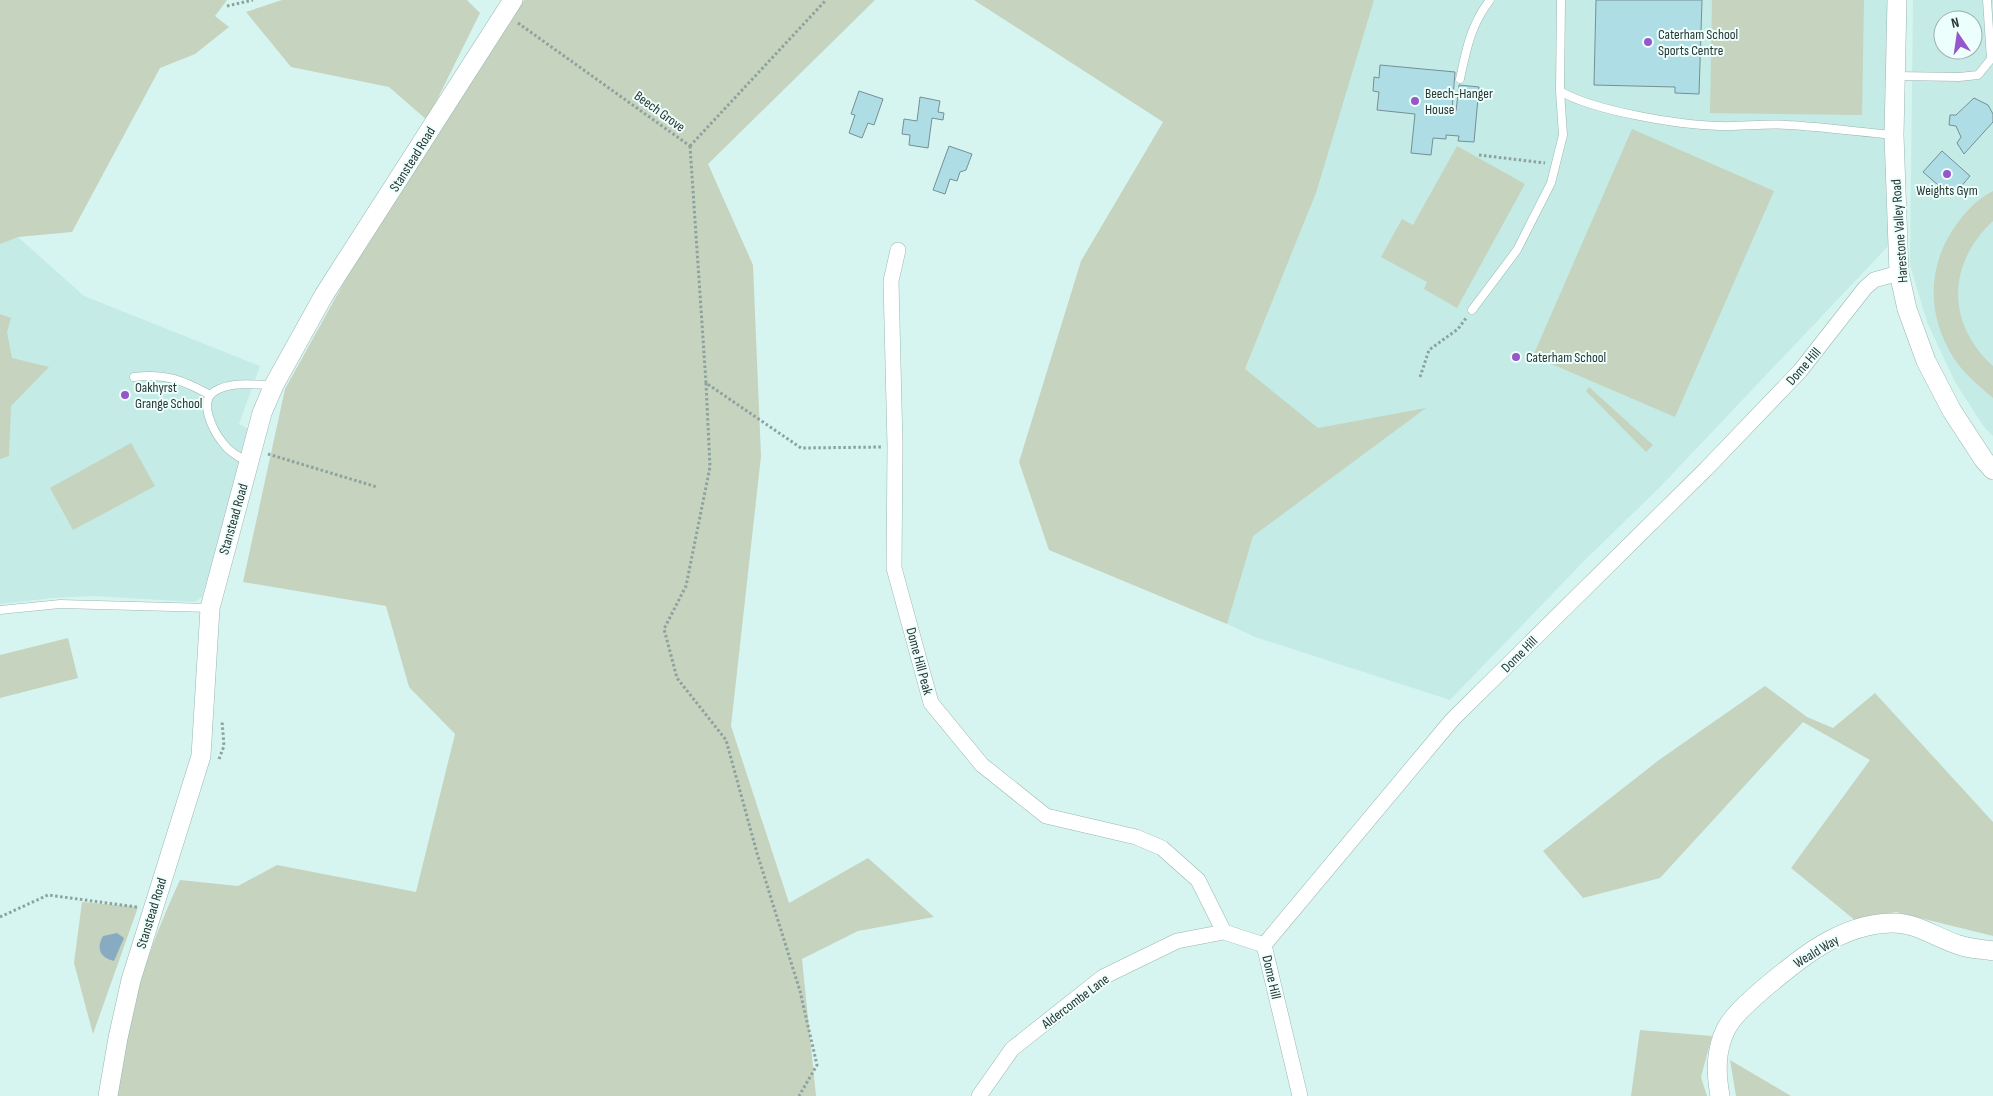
<svg xmlns="http://www.w3.org/2000/svg" width="1993" height="1096" font-family="'Sofia Sans Condensed',sans-serif">
	<style>
		.built { fill: #c4ebe5; fill-rule: evenodd }
		.green { fill: #c5d3bf }
		.water { fill: #87acc1 }
		.building { fill: #aedde5; stroke: #759095 }
		.lines { fill: none; stroke-linecap: round; stroke-linejoin: round }
		.service-casing { stroke: #9ab6b1; stroke-width: 9 }
		.minor-casing { stroke: #9ab6b1; stroke-width: 16 }
		.tertiary-casing { stroke: #9ab6b1; stroke-width: 20 }
		.path { stroke: #8ca29f; stroke-width: 3; stroke-dasharray: 2.5 2.5; stroke-linecap: butt }
		.service { stroke: #fff; stroke-width: 8 }
		.minor { stroke: #fff; stroke-width: 15 }
		.tertiary { stroke: #fff; stroke-width: 19 }
		.poi-dot { fill: #9657cd; stroke: #edfffc; stroke-width: 2 }
		.labels { text-anchor: middle; stroke-width: 4; stroke-linejoin: round; paint-order: stroke }
		.poi-label { font-size: 14px; fill: #293533; stroke: #edfffc; text-anchor: start }
		.street-label { font-size: 14px; fill: #293533; stroke: #edfffc }
	</style>
	<rect width="100%" height="100%" fill="#d7f5f0"/>
	<path class="built" d="M1312,0H1887L1893,241L1660,487L1585,560L1450,700L1255,637L1227,624L1245,369L1316,193Z
		M1913,0H1993V436L1984,427L1955,382L1927,322L1910,265ZM1943,20H1973V50H1943Z
		M0,221L84,296L260,366L239,424L249,429L240,468L202,597L195,602L94,596L53,598L0,604Z"/>
	<path class="green" d="M0,0H227L215,16L229,27L195,54L160,68L72,232L18,237L0,244Z
		M282,0H467L480,13L427,120L389,87L291,67L246,12Z
		M524,0H875L708,164L753,265L761,456L731,726L789,903L868,858L934,917L858,931L802,959L816,1096H113C122,1026 150,944 180,880L238,886L277,865L416,892L455,734L409,687L386,606L243,582L285,389L377,223Z
		M974,0H1374L1316,193L1245,369L1318,428L1426,408L1253,536L1227,624L1049,550L1019,462L1081,261L1163,122Z
		M1712,0H1864L1862,115L1710,113Z
		M1632,129L1774,191L1675,417L1533,356Z
		M1457,146L1525,184L1457,308L1424,289L1427,282L1381,257L1402,219L1413,225Z
		M1993,191V221C1947,264 1946,323 1993,366V398C1979,386 1963,373 1953,357C1927,315 1927,268 1954,228C1964,213 1977,199 1993,191Z
		M0,314L11,318L7,332L12,358L49,367L11,406L9,456L0,459Z
		M1589,387L1653,445L1646,452L1586,391Z
		M131,443L155,486L73,530L50,488Z
		M68,638L78,678L0,698V655Z
		M1765,686L1807,717L1833,728L1875,693L1993,822V936L1896,912L1856,921L1791,868L1870,760L1803,722L1660,878L1583,898L1543,851L1659,760Z
		M82,902L138,907L93,1034L74,963Z
		M1640,1030L1712,1036L1701,1077L1707,1096H1631Z
		M1730,1060L1791,1096H1736Z"/>
	<path class="water" d="M117,933L124,938L114,961C100,958 96,948 103,936Z"/>
	<path class="building" d="M1596,0H1702L1699,94L1675,93V87L1594,85Z
		M1380,65L1455,72L1452,111H1456L1459,85L1479,87L1474,142L1458,141L1459,136L1446,135V139L1433,138L1431,155L1411,153L1415,114L1377,110L1379,92L1373,91L1374,77L1379,78Z
		M859,91L883,99L874,125L868,123L862,138L849,133L855,115L851,114Z
		M920,97L940,101L938,112L944,113L943,120L932,118L928,148L909,145L910,135L902,134L904,119L917,121Z
		M1974,98L1988,105L1993,114V122L1964,154L1957,143L1961,137L1956,126L1949,125L1950,115H1956Z
		M949,146L972,154L966,170L960,172L957,181L950,179L945,194L933,190Z
		M1942,151L1970,176L1952,197L1923,172Z"/>
	<g class="lines">
		<g class="service-casing">
			<path id="service" d="M1561,0L1560,91C1593,111 1680,125 1720,126C1742,127 1765,123 1788,125C1824,127 1859,132 1894,135
				M1897,76L1959,77L1978,75L1991,59L1987,0
				M1460,79C1466,50 1471,24 1490,0
				M1472,310L1517,250L1551,183L1563,135L1560,91
				M134,377C165,373 183,380 210,395
				M248,462C239,457 229,452 223,443C214,432 197,401 215,391C232,381 253,385 272,385
				M0,610L60,604L210,608"/>
		</g>
		<g class="minor-casing">
			<path id="minor" d="M898,250L891,281L895,446L894,568L931,703L982,765L1046,816L1136,837L1162,848L1198,880L1224,932L1264,945
				M979,1096L1012,1049L1103,977L1177,941L1224,932
				M1300,1096L1264,945L1452,720L1706,469L1800,371L1865,288L1874,280L1899,273"/>
		</g>
		<g class="tertiary-casing">
			<path id="tertiary" d="M1897,0L1894,135L1899,273L1907,309L1926,361L1952,411L1984,460L1993,470
				M108,1096L118,1038L131,980L201,756L210,608L262,413L274,385L324,295L513,0
				M1720,1096C1716,1073 1715,1051 1726,1029C1734,1014 1749,1002 1762,990C1799,959 1840,924 1891,923C1916,922 1936,938 1959,945C1970,949 1982,949 1993,951"/>
		</g>
		<path class="path" d="M227,6L253,0
			M518,23L690,146
			M690,146L706,383L801,448L882,447
			M690,146L826,0
			M1479,155L1545,163
			M1420,377L1429,350L1458,329L1466,318
			M706,383L710,467L686,586L664,629L677,678L726,740L757,853L800,991L817,1065L799,1096
			M268,454L377,487
			M219,759L224,746L222,721
			M0,917L48,895L137,907"/>
		<use href="#service" class="service"/>
		<use href="#minor" class="minor"/>
		<use href="#tertiary" class="tertiary"/>
	</g>
	<g class="poi-dot">
		<circle cx="1648" cy="42" r="5"/>
		<circle cx="1415" cy="101" r="5"/>
		<circle cx="1947" cy="174" r="5"/>
		<circle cx="1516" cy="357" r="5"/>
		<circle cx="125" cy="395" r="5"/>
	</g>
	<g class="labels">
		<g class="poi-label">
			<text x="1658" y="39">Caterham School<tspan x="1658" dy="16">Sports Centre</tspan></text>
			<text x="1425" y="98">Beech-Hanger<tspan x="1425" dy="16">House</tspan></text>
			<text x="1947" y="195" text-anchor="middle">Weights Gym</text>
			<text x="1526" y="362">Caterham School</text>
			<text x="135" y="392">Oakhyrst<tspan x="135" dy="16">Grange School</tspan></text>
		</g>
		<g class="street-label">
			<text transform="translate(660 111) rotate(36)" y="5">Beech Grove</text>
			<text transform="translate(412 159) rotate(-58)" y="5">Stanstead Road</text>
			<text transform="translate(1899 231) rotate(-94)" y="5">Harestone Valley Road</text>
			<text transform="translate(1803 366) rotate(-49)" y="5">Dome Hill</text>
			<text transform="translate(233 519) rotate(-74)" y="5">Stanstead Road</text>
			<text transform="translate(1519 654) rotate(-45)" y="5">Dome Hill</text>
			<text transform="translate(920 661) rotate(75)" y="5">Dome Hill Peak</text>
			<text transform="translate(151 913) rotate(-73)" y="5">Stanstead Road</text>
			<text transform="translate(1816 951) rotate(-31)" y="5">Weald Way</text>
			<text transform="translate(1272 977) rotate(77)" y="5">Dome Hill</text>
			<text transform="translate(1075 1001) rotate(-37)" y="5">Aldercombe Lane</text>
		</g>
	</g>
	<g transform="translate(1958 35) rotate(347)"><circle r="24" fill="#edfffc" stroke="#9faeac"/>
	<path d="M0-4L9 19L0 12L-9 19Z" fill="#9657cd"/>
	<text y="-8" font-size="14" font-weight="bold" text-anchor="middle" fill="#293533">N</text>
	</g>
</svg>
